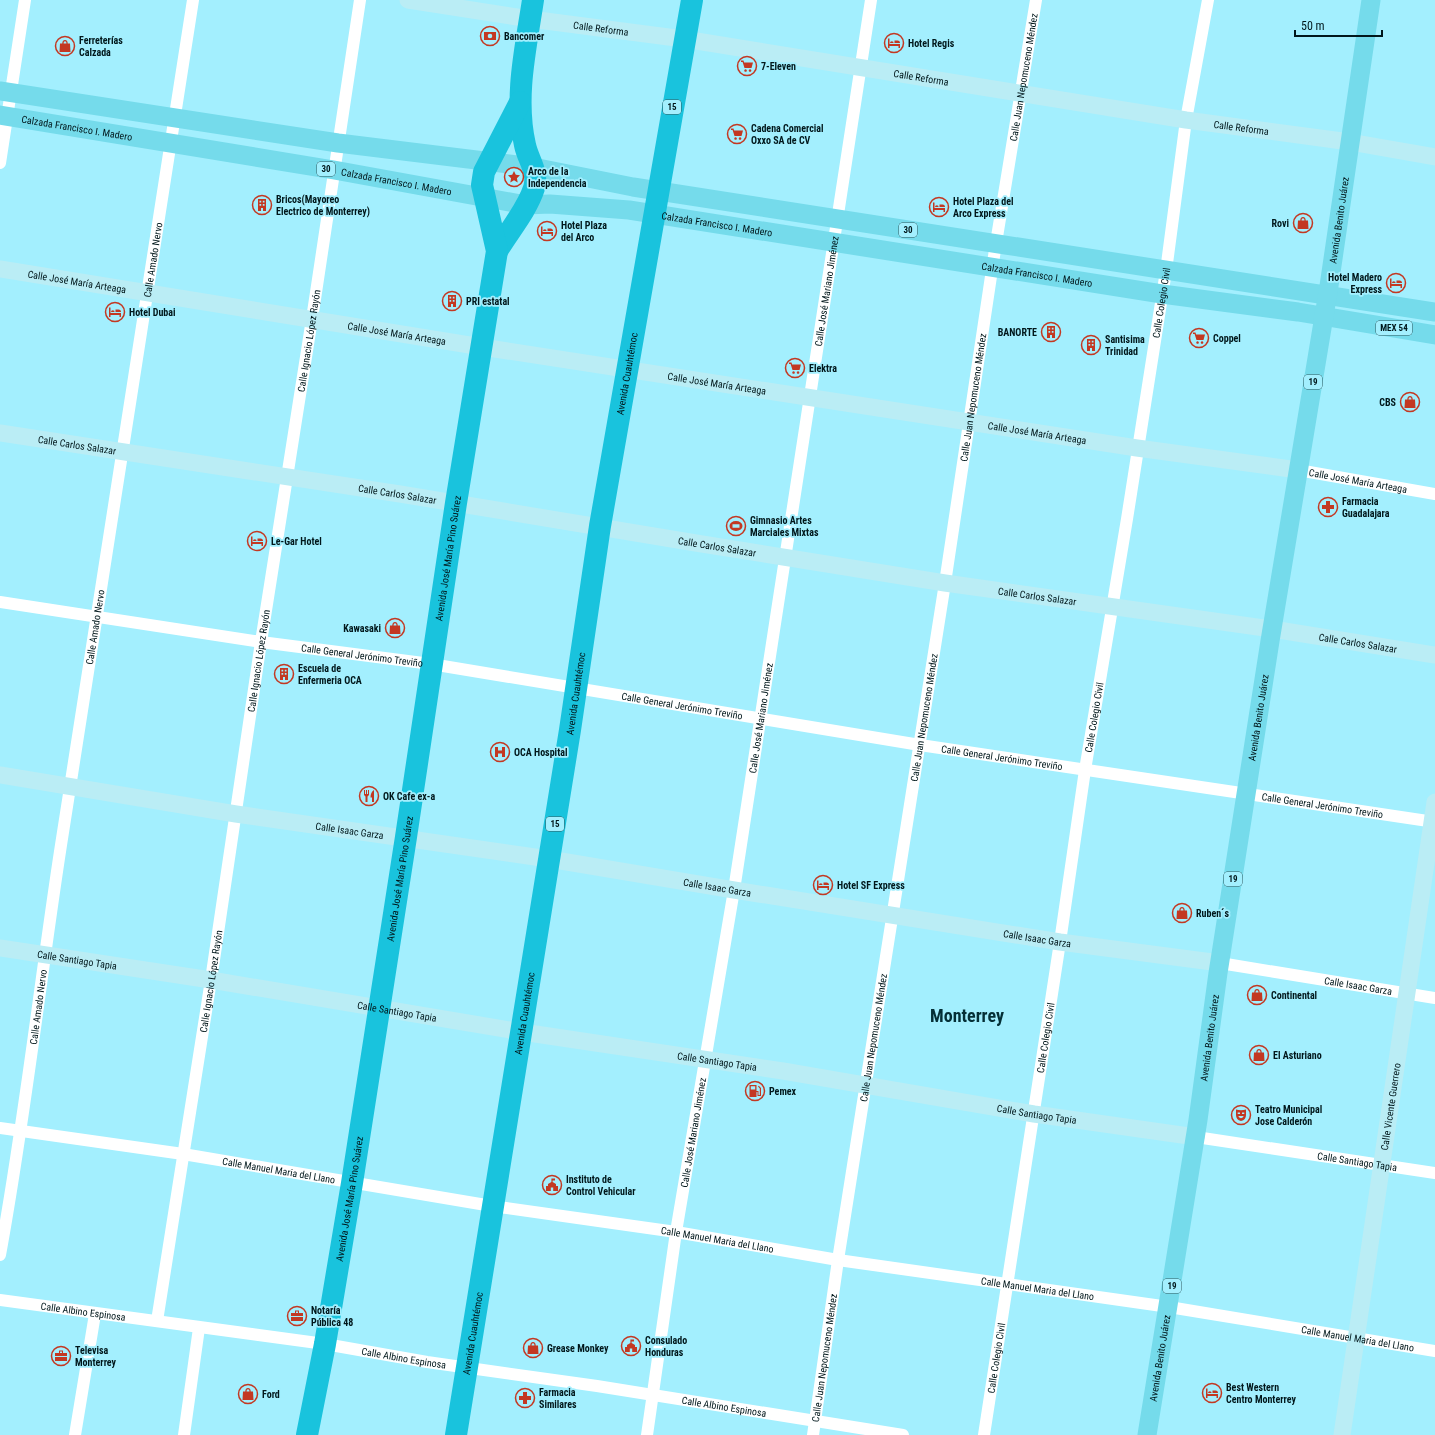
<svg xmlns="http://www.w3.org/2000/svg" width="1435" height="1435" font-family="'Roboto Condensed',sans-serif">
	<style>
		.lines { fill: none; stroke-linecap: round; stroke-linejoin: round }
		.street { stroke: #fff; stroke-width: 12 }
		.secondary { stroke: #baedf5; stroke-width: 17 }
		.primary { stroke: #75dbeb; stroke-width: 19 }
		.highway { stroke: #19c3dd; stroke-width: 22 }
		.labels { text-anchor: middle; stroke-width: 3.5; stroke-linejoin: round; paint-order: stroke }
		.shield { fill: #a3effe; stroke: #32585f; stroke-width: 1 }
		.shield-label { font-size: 9px; font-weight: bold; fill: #01171b }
		.street-label { font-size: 10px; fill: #01171b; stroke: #a3effe }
		.poi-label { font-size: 10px; font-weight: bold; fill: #01171b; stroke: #a3effe; text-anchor: start }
		.town-label { font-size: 18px; font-weight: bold; fill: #042f36; stroke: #a3effe }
	</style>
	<rect width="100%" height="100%" fill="#a3effe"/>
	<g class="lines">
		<g class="street">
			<path d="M0,163L25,0"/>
			<path id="s1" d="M1298,470L1435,494"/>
			<path id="s2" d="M0,602L261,642L431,664L920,745L1435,822"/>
			<path id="s3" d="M1220,963L1435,998"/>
			<path id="s4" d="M0,1128L183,1154L492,1206L676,1232L838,1260L1169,1307L1435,1351"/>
			<path id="s5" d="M1196,1137L1435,1173"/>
			<path id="s6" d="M0,1255C25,1119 40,981 61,845C104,563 150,282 193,0"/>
			<path id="s7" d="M0,1300L325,1344L427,1362L597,1386L903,1435"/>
			<path id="s8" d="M157,1321L211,980L261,642L312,319L360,0"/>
			<path d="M75,1435L95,1314"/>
			<path d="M184,1435L199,1328"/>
			<path id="s9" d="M647,1435L676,1232L734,890L871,0"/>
			<path id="s10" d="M813,1435L838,1260L945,583L996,243L1036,0"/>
			<path id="s11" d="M984,1435L1060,942L1085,770L1127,519L1166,271L1186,120L1208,0"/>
		</g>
		<g class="secondary">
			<path id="s12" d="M408,0L530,19L684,39L1186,120L1350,142L1435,157"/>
			<path id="s13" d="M0,269L482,347L1137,448L1298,470"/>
			<path id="s14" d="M0,433L400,494L702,544L945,583L1272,629L1435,655"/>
			<path id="s15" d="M0,775L236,814L549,859L734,890L1060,942L1220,963"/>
			<path id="s16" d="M0,948L211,980L522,1032L783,1071L1034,1114L1196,1137"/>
			<path id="s17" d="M1342,1435L1435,802"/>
		</g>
		<g class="primary">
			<path d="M0,91L338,143L533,167L633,187L1435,312"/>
			<path id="s18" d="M0,115L334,170L526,205L550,204L629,210L1162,294L1298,312L1435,335"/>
			<path id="s19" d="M1147,1435L1198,1120L1218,973L1270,641L1329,286L1371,0"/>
		</g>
		<g class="highway">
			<path d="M497,251C509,231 527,210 534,188C539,172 528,160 525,145C514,97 526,47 533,0"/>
			<path id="s20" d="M307,1435L325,1344L352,1183L406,837L456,503L497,251L482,185L484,172L520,102"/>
			<path id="s21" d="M456,1435L570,730L600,526L692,0"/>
		</g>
	</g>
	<defs>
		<g id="bank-ring" transform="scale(1)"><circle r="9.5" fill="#a3effe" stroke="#c33822" stroke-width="1.5"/><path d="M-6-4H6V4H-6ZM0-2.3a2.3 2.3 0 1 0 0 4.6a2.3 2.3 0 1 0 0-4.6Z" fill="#c33822"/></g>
		<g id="hotel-ring" transform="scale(1)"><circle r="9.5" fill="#a3effe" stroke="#c33822" stroke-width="1.5"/><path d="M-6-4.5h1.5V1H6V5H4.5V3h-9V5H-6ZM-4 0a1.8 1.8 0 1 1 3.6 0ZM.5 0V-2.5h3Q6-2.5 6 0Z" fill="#c33822"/></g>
		<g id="shop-ring" transform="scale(1)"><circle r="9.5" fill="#a3effe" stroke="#c33822" stroke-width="1.5"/><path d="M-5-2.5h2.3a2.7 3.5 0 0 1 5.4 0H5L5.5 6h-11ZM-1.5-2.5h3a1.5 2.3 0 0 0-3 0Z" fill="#c33822"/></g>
		<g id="supermarket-ring" transform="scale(1)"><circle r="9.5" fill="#a3effe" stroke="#c33822" stroke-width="1.5"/><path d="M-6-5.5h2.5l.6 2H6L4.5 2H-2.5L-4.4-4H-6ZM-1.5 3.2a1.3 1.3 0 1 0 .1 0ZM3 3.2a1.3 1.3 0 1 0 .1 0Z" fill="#c33822"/></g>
		<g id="sight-ring" transform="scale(1)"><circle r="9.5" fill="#a3effe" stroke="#c33822" stroke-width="1.5"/><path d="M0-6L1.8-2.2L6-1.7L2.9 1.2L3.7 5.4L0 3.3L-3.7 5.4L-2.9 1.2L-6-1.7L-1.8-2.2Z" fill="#c33822"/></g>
		<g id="building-ring" transform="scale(1)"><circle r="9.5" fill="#a3effe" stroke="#c33822" stroke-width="1.5"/><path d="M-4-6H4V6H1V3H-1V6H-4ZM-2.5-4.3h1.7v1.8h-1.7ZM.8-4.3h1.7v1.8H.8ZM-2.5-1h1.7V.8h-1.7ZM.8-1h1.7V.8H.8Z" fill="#c33822"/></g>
		<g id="pharmacy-ring" transform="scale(1)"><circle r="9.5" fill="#a3effe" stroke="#c33822" stroke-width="1.5"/><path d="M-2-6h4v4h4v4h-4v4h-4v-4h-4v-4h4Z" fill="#c33822"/></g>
		<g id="stadium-ring" transform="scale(1)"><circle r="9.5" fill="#a3effe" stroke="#c33822" stroke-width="1.5"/><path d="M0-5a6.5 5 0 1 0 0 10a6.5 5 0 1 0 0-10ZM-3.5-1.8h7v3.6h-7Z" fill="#c33822"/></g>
		<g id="hospital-ring" transform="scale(1)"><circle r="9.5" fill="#a3effe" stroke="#c33822" stroke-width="1.5"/><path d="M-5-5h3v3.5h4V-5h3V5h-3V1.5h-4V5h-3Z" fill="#c33822"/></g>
		<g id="restaurant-ring" transform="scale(1)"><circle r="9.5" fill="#a3effe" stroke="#c33822" stroke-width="1.5"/><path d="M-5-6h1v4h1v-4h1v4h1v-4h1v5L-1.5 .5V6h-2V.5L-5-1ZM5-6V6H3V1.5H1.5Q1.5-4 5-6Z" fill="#c33822"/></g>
		<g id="fuel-ring" transform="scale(1)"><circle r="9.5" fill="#a3effe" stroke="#c33822" stroke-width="1.5"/><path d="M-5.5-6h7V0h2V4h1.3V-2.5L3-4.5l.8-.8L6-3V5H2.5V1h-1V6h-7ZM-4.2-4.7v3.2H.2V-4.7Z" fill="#c33822"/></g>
		<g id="theatre-ring" transform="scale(1)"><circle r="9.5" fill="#a3effe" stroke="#c33822" stroke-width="1.5"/><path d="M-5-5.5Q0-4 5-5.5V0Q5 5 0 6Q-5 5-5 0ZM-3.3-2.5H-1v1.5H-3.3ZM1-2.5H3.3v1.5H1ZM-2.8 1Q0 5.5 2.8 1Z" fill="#c33822"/></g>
		<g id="civic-ring" transform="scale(1)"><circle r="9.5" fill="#a3effe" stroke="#c33822" stroke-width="1.5"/><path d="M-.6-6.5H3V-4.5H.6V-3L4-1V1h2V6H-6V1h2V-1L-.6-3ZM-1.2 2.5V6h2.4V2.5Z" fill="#c33822"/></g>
		<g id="office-ring" transform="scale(1)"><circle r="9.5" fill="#a3effe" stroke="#c33822" stroke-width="1.5"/><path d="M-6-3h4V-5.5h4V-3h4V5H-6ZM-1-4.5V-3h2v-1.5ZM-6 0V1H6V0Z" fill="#c33822"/></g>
	</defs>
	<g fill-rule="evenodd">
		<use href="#bank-ring" x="490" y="36"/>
		<use href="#hotel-ring" x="894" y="43"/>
		<use href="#shop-ring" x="65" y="46"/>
		<use href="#supermarket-ring" x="747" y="66"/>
		<use href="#supermarket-ring" x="737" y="134"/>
		<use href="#sight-ring" x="514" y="177"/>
		<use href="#building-ring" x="262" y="205"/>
		<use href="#hotel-ring" x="939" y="207"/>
		<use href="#shop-ring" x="1303" y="223"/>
		<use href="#hotel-ring" x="547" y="231"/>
		<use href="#hotel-ring" x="1396" y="283"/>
		<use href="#building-ring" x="452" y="301"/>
		<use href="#hotel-ring" x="115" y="312"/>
		<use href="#building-ring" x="1051" y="332"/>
		<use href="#supermarket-ring" x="1199" y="338"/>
		<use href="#building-ring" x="1091" y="345"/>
		<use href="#supermarket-ring" x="795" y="368"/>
		<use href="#shop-ring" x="1410" y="402"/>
		<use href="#pharmacy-ring" x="1328" y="507"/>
		<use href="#stadium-ring" x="736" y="526"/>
		<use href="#hotel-ring" x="257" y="541"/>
		<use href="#shop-ring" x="395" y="628"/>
		<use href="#building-ring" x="284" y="674"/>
		<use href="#hospital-ring" x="500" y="752"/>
		<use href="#restaurant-ring" x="369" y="796"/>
		<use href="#hotel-ring" x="823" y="885"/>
		<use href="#shop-ring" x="1182" y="913"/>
		<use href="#shop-ring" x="1257" y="995"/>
		<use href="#shop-ring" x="1259" y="1055"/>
		<use href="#fuel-ring" x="755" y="1091"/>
		<use href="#theatre-ring" x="1241" y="1115"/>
		<use href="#civic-ring" x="552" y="1185"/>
		<use href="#office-ring" x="297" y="1316"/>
		<use href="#civic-ring" x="631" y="1346"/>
		<use href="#shop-ring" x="533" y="1348"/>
		<use href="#office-ring" x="61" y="1356"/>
		<use href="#hotel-ring" x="1212" y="1393"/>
		<use href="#shop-ring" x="248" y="1394"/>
		<use href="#pharmacy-ring" x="525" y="1398"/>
	</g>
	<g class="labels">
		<g class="shield">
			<rect x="663" y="100" width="18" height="14" rx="3"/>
			<rect x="317" y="162" width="18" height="14" rx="3"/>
			<rect x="899" y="223" width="18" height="14" rx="3"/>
			<rect x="1376" y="321" width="36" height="14" rx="3"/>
			<rect x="1304" y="375" width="18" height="14" rx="3"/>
			<rect x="546" y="817" width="18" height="14" rx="3"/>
			<rect x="1224" y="872" width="18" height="14" rx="3"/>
			<rect x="1163" y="1279" width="18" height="14" rx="3"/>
		</g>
		<g class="shield-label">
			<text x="672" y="110">15</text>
			<text x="326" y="172">30</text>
			<text x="908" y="233">30</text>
			<text x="1394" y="331">MEX 54</text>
			<text x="1313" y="385">19</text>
			<text x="555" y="827">15</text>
			<text x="1233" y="882">19</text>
			<text x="1172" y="1289">19</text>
		</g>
		<g class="street-label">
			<text dy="4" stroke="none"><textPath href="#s12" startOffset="195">Calle Reforma</textPath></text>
			<text dy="4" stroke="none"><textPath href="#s12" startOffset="519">Calle Reforma</textPath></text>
			<text dy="4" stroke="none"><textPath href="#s10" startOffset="1374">Calle Juan Nepomuceno Méndez</textPath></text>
			<text dy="4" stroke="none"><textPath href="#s18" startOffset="78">Calzada Francisco I. Madero</textPath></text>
			<text dy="4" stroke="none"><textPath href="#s12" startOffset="843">Calle Reforma</textPath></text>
			<text dy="4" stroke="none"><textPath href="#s18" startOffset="402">Calzada Francisco I. Madero</textPath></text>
			<text dy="4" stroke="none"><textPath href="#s19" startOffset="1230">Avenida Benito Juárez</textPath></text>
			<text dy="4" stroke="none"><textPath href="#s18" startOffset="726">Calzada Francisco I. Madero</textPath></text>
			<text dy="4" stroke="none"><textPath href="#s6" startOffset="1007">Calle Amado Nervo</textPath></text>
			<text dy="4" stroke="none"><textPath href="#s18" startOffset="1050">Calzada Francisco I. Madero</textPath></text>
			<text dy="4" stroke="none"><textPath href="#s13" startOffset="78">Calle José María Arteaga</textPath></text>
			<text dy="4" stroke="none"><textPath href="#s9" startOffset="1158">Calle José Mariano Jiménez</textPath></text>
			<text dy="4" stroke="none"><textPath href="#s11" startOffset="1146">Calle Colegio Civil</textPath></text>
			<text dy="4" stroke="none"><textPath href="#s13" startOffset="402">Calle José María Arteaga</textPath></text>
			<text dy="4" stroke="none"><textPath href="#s8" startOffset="992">Calle Ignacio López Rayón</textPath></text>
			<text dy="4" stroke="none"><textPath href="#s21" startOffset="1075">Avenida Cuauhtémoc</textPath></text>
			<text dy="4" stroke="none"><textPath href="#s13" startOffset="726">Calle José María Arteaga</textPath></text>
			<text dy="4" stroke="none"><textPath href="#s10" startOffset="1050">Calle Juan Nepomuceno Méndez</textPath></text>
			<text dy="4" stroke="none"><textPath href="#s13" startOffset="1050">Calle José María Arteaga</textPath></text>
			<text dy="4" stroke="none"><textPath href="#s14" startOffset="78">Calle Carlos Salazar</textPath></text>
			<text dy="4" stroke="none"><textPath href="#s1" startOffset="61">Calle José María Arteaga</textPath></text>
			<text dy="4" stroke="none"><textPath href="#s14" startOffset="402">Calle Carlos Salazar</textPath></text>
			<text dy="4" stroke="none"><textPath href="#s14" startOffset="726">Calle Carlos Salazar</textPath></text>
			<text dy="4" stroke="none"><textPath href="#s20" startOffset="888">Avenida José María Pino Suárez</textPath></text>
			<text dy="4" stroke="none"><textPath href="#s14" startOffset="1050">Calle Carlos Salazar</textPath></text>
			<text dy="4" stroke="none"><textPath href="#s6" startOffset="635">Calle Amado Nervo</textPath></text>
			<text dy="4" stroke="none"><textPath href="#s14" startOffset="1374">Calle Carlos Salazar</textPath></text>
			<text dy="4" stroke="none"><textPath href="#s2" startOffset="366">Calle General Jerónimo Treviño</textPath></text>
			<text dy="4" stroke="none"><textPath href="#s8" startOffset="668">Calle Ignacio López Rayón</textPath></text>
			<text dy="4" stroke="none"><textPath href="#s21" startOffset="751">Avenida Cuauhtémoc</textPath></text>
			<text dy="4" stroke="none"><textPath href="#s2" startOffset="690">Calle General Jerónimo Treviño</textPath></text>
			<text dy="4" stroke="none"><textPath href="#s11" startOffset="726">Calle Colegio Civil</textPath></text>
			<text dy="4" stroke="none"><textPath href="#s19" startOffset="726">Avenida Benito Juárez</textPath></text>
			<text dy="4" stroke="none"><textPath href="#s9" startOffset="726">Calle José Mariano Jiménez</textPath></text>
			<text dy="4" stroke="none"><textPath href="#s10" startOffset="726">Calle Juan Nepomuceno Méndez</textPath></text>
			<text dy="4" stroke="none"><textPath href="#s2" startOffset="1014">Calle General Jerónimo Treviño</textPath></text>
			<text dy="4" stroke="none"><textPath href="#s2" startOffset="1338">Calle General Jerónimo Treviño</textPath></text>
			<text dy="4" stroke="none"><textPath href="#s15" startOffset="354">Calle Isaac Garza</textPath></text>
			<text dy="4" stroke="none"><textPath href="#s20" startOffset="564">Avenida José María Pino Suárez</textPath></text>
			<text dy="4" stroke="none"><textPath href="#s15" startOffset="726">Calle Isaac Garza</textPath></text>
			<text dy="4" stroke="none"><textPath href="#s15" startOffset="1050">Calle Isaac Garza</textPath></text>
			<text dy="4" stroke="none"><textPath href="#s16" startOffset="78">Calle Santiago Tapia</textPath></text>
			<text dy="4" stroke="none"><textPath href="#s8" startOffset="344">Calle Ignacio López Rayón</textPath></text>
			<text dy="4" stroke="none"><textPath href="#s3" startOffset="140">Calle Isaac Garza</textPath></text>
			<text dy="4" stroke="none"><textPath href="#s6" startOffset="251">Calle Amado Nervo</textPath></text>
			<text dy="4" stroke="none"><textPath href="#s16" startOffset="402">Calle Santiago Tapia</textPath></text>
			<text dy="4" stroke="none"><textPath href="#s21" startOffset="427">Avenida Cuauhtémoc</textPath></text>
			<text dy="4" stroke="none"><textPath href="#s11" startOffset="402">Calle Colegio Civil</textPath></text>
			<text dy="4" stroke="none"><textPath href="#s10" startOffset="402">Calle Juan Nepomuceno Méndez</textPath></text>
			<text dy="4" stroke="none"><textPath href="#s19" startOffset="402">Avenida Benito Juárez</textPath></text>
			<text dy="4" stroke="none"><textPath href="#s16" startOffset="726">Calle Santiago Tapia</textPath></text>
			<text dy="4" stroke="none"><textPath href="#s17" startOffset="332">Calle Vicente Guerrero</textPath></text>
			<text dy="4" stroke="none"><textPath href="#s16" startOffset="1050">Calle Santiago Tapia</textPath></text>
			<text dy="4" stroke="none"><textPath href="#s9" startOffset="306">Calle José Mariano Jiménez</textPath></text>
			<text dy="4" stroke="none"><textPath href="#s5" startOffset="163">Calle Santiago Tapia</textPath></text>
			<text dy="4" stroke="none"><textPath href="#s4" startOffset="282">Calle Manuel Maria del Llano</textPath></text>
			<text dy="4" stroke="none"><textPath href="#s20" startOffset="240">Avenida José María Pino Suárez</textPath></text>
			<text dy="4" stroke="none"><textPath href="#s4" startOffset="726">Calle Manuel Maria del Llano</textPath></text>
			<text dy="4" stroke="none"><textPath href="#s4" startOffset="1050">Calle Manuel Maria del Llano</textPath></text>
			<text dy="4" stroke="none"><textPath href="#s7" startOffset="84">Calle Albino Espinosa</textPath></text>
			<text dy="4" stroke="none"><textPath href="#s21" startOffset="103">Avenida Cuauhtémoc</textPath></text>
			<text dy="4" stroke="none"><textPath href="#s4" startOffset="1374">Calle Manuel Maria del Llano</textPath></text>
			<text dy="4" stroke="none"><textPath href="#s7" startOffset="408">Calle Albino Espinosa</textPath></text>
			<text dy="4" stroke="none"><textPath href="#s10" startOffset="78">Calle Juan Nepomuceno Méndez</textPath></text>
			<text dy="4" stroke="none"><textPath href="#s11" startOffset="78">Calle Colegio Civil</textPath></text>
			<text dy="4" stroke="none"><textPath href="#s19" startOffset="78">Avenida Benito Juárez</textPath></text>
			<text dy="4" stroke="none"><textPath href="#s7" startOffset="732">Calle Albino Espinosa</textPath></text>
		</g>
		<g class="poi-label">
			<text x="504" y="40">Bancomer</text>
			<text x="79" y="44">Ferreterías<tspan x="79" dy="12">Calzada</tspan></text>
			<text x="908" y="47">Hotel Regis</text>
			<text x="761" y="70">7-Eleven</text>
			<text x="751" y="132">Cadena Comercial<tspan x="751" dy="12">Oxxo SA de CV</tspan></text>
			<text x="528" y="175">Arco de la<tspan x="528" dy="12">Independencia</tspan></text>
			<text x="276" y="203">Bricos(Mayoreo<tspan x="276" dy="12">Electrico de Monterrey)</tspan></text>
			<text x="953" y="205">Hotel Plaza del<tspan x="953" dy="12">Arco Express</tspan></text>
			<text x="1289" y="227" text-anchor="end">Rovi</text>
			<text x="561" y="229">Hotel Plaza<tspan x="561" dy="12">del Arco</tspan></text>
			<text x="1382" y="281" text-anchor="end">Hotel Madero<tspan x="1382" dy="12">Express</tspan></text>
			<text x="466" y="305">PRI estatal</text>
			<text x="129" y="316">Hotel Dubai</text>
			<text x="1037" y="336" text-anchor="end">BANORTE</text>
			<text x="1213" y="342">Coppel</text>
			<text x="1105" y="343">Santisima<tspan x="1105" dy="12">Trinidad</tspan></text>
			<text x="809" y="372">Elektra</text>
			<text x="1396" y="406" text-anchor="end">CBS</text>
			<text x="1342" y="505">Farmacia<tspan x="1342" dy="12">Guadalajara</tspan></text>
			<text x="750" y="524">Gimnasio Artes<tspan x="750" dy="12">Marciales Mixtas</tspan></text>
			<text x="271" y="545">Le-Gar Hotel</text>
			<text x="381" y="632" text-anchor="end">Kawasaki</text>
			<text x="298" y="672">Escuela de<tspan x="298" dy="12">Enfermeria OCA</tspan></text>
			<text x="514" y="756">OCA Hospital</text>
			<text x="383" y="800">OK Cafe ex-a</text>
			<text x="837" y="889">Hotel SF Express</text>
			<text x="1196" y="917">Ruben´s</text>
			<text x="1271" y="999">Continental</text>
			<text x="1273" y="1059">El Asturiano</text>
			<text x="769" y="1095">Pemex</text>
			<text x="1255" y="1113">Teatro Municipal<tspan x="1255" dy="12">Jose Calderón</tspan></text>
			<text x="566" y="1183">Instituto de<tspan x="566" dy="12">Control Vehicular</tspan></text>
			<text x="311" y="1314">Notaría<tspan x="311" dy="12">Pública 48</tspan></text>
			<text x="645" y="1344">Consulado<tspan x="645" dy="12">Honduras</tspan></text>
			<text x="547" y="1352">Grease Monkey</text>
			<text x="75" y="1354">Televisa<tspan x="75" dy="12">Monterrey</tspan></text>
			<text x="1226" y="1391">Best Western<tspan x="1226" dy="12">Centro Monterrey</tspan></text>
			<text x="539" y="1396">Farmacia<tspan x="539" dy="12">Similares</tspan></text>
			<text x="262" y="1398">Ford</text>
		</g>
		<g class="town-label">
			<text x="967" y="1022">Monterrey</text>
		</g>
	</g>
	<path d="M1295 30v6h87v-6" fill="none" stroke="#01171b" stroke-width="2"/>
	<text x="1301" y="30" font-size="12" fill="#01171b" stroke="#a3effe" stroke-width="3" paint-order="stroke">50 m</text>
</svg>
